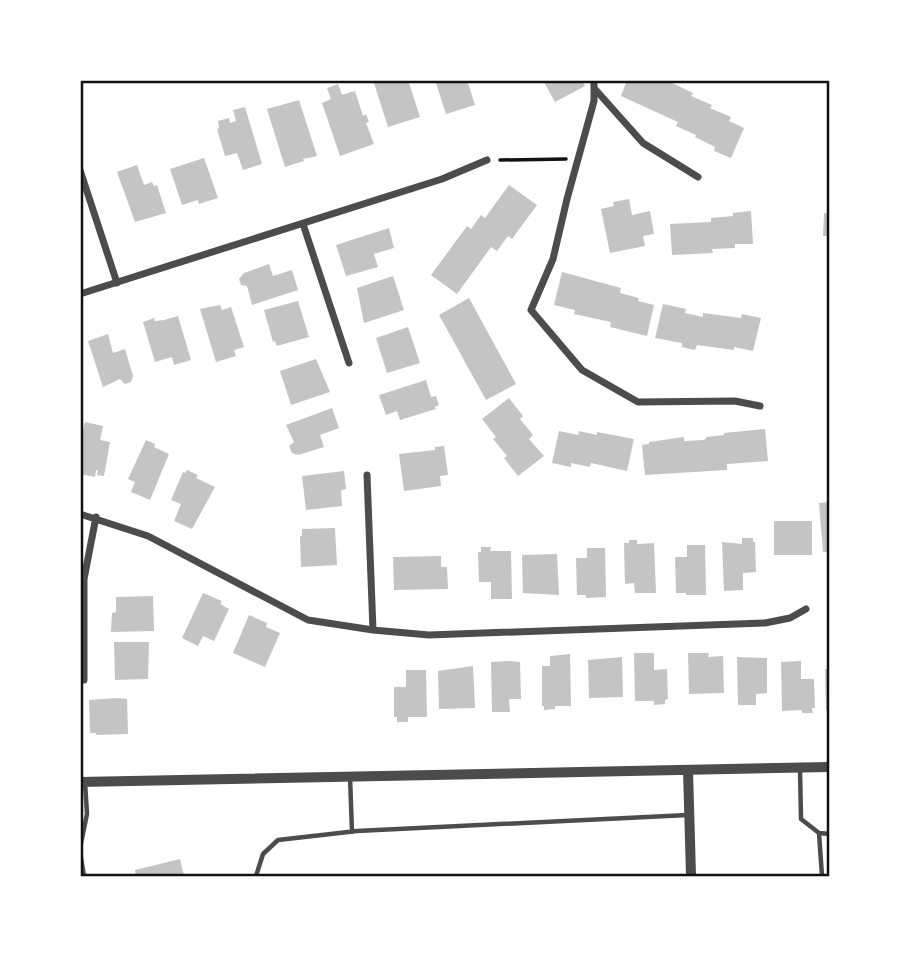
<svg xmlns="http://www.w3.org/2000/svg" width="910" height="957" font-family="'Sofia Sans Condensed',sans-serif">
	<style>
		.building { fill: #c4c4c4 }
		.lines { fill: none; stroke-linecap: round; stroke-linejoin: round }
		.path { stroke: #111; stroke-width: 3.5 }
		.service { stroke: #4c4c4c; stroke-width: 4.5 }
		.minor { stroke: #4c4c4c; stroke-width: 7 }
		.tertiary { stroke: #4c4c4c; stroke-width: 10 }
		.neatline { fill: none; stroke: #111; stroke-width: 2.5 }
	</style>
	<rect width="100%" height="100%" fill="#fff"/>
	<path class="building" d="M373,80H408L420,117L388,127Z
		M435,80H467L475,105L446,114Z
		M546,80H582L585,86L555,102L544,82Z
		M627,80H666L693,93L691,96L712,105L710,108L731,117L729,121L744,128L731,158L714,151L715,147L695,137L696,135L676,126L678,122L621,96Z
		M338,84L342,95L355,91L363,116L366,114L369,122L366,123L374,144L340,156L322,103L331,99L327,88Z
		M299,100L317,156L303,159L304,161L285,167L267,109Z
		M245,107L262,164L243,170L237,153L225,156L217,129L219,128L218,121L229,118L230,123L236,121L233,110Z
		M204,158L218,198L199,204L198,200L182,205L170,169Z
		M137,165L144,185L152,182L154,186L157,185L166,213L135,222L117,172Z
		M509,185L537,205L512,239L508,236L497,251L491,247L457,294L431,275L467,226L471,229L481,215L485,218Z
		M629,199L632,215L650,211L654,234L643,236L645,246L610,253L601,209L614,206L613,202Z
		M751,211L753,244H735V248L712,249L713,253L672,255L670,224L711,222V218L733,216V213Z
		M824,213L830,214V236H823Z
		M389,228L394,248L374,254L378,267L346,276L336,245Z
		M269,264L273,276L292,270L298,290L252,305L247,286L241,285L239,279L244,273Z
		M562,272L621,288L620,293L639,298L638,301L654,305L647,336L610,327L611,322L574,314L575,310L554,305Z
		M393,276L404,310L364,323L357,288Z
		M469,298L516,384L486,400L439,315Z
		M298,301L309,337L277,346L275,341L273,342L264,310Z
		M663,304L686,309L685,313L703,317V313L741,318L742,314L761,318L753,351L734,347V350L697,345L695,350L682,347V343L655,338Z
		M220,305L222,310L231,307L244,347L234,350L236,356L216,362L200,309Z
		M178,316L191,360L174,365L172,357L155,362L143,322L154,318L155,321L164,320Z
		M408,327L420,363L387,373L376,338Z
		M108,334L113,353L125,349L133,376L131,382L125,384L120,379L103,387L88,341Z
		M316,359L330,392L291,405L280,371Z
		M426,380L431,397L436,396L439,405L435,407L436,409L400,420L397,411L386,415L379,395Z
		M509,398L523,416L520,419L533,435L529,439L544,456L518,476L504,458L507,456L493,439L496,437L482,419Z
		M332,408L339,428L320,435L324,447L298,455L292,453L289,446L294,442L286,425Z
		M85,422L103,426L100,440L110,442L104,476L97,475L98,470H96L95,477L80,474V443Z
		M765,429L768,461L727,464V470L645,475L642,445L649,444V442L684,437V441L703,440L706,439V437L724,435V433Z
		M559,431L578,435L579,431L597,435V432L634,439L627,471L591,463L590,467L571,463V467L552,463Z
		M146,440L155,444L154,447L169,454L150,500L131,492L135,482L128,479Z
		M444,446L448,475L440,476L441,486L404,491L399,454L435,450V447Z
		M187,470L198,475L196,478L215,487L192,529L174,521L181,504L171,500L183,472L185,473Z
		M344,471L346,489L341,490L342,506L306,510L302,476Z
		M830,502V552H823L819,503Z
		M774,521H812V555H774Z
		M335,528L337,565L301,567L300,536H302V529Z
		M742,538H753V542H755L756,572L743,573V590L724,591L722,542L742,544Z
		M629,540H637V544L654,543L656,593H635L634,583L625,584L624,543H629Z
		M687,545H705L706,595H686V593H676L675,557H687Z
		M481,547H491L490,551H511L512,599H491V582H479L478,552H481Z
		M587,548H605L606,597L586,598V595H577L576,558H587Z
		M557,554L559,595L523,593L522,555Z
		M441,556V567H447L448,589L394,590L393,557Z
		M203,593L222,601L220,604L229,609L214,641L203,636L198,646L182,638Z
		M153,596L154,631L111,632L112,613L116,612V597Z
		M249,615L267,623L266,627L280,633L265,667L233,653Z
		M114,642H149L148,679L115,680Z
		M634,653H654V670L667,669L668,699L665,700V704L654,705V701H635Z
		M688,653H709L708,657L723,656L724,693L689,694Z
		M570,654L571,706H555V709L544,710V706H542V666H550V656Z
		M622,657L623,697L589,698L588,660Z
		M737,657L767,658V693L756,694V705H738Z
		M510,661L520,662L521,699H509L510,712H492L491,662Z
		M801,661V679H814L815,708H812L813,713H802V710L782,711L781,662Z
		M473,666L475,708L439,709L438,671Z
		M825,669H830V710H826Z
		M406,670H426L427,717H408V722H397V717H394V687H406Z
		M117,698L127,699L128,734L96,735V733H90L89,700Z
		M180,859L184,876H136L135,870Z"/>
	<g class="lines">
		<path class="path" d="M500,160L566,159"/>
		<path class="service" d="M800,769L801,819L819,833L830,834
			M350,777L352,832
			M819,833L822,876
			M80,848L87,814L85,782
			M80,852L84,876
			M256,876L263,854L278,840L357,831L688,815"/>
		<path class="minor" d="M594,80V101L567,199L553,259L531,310L582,370L638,402L735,401L760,406
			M594,88L643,143L698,177
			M80,170L117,283
			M303,224L349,363
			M80,294L442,179L487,160
			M367,475L373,630
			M80,514L148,536L308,620L373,630L429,635L765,623L790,618L806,609
			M84,680V579L96,517"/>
		<path class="tertiary" d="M688,770L691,876
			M80,782L830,767"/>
	</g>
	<rect width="910" height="957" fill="none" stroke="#ffffff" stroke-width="164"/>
	<rect x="82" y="82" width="746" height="793" class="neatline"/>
</svg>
